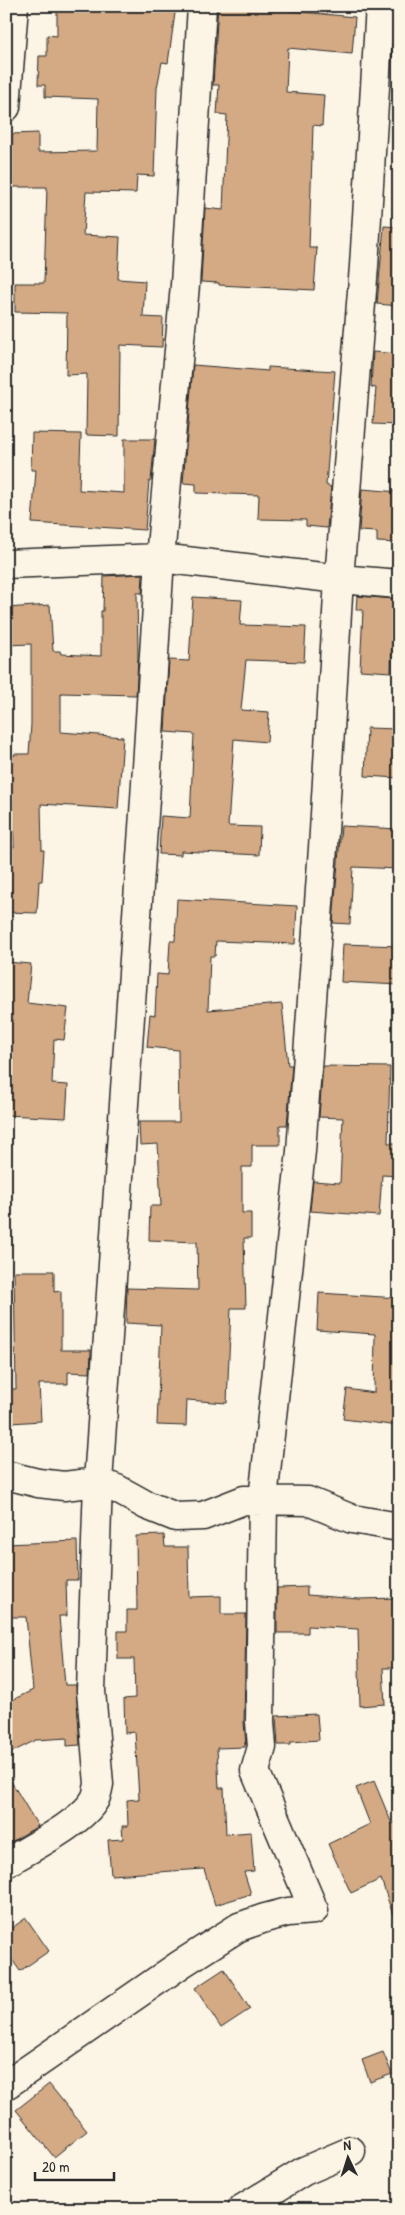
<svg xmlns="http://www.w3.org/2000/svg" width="405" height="2215" font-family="'Patrick Hand',sans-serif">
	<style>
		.building { fill: #d4aa85; stroke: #2b2b2b }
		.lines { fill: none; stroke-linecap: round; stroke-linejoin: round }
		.street-casing { stroke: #2b2b2b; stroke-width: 31 }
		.street { stroke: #fcf5e5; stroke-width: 28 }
	</style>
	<rect width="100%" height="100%" fill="#fcf5e5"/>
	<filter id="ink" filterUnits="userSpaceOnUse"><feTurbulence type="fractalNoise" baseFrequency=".02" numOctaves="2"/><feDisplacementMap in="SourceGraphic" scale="10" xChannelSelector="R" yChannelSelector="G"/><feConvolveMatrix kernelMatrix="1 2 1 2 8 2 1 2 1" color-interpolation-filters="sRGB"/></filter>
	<g filter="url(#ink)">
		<path class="building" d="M57,6H176L168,63L162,62L157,88L154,176L137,175L136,193L86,192L83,235L120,237L118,279L145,281L143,317L163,318L162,347L120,345L119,436L86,435L87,374L66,375L67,313L15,312V283H44L47,187H11L12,134L38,133V152L97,151L98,99L45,97V85H38L39,56H47V35L57,36Z
			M218,6H290V11L355,17L352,54L288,48L286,92L324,95L322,126L313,125L309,248H317L314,290L219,285V283L201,282L205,208L223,210L227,115L217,114L219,85H213Z
			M384,226L399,227V306L377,304Z
			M373,352L399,354L397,425L373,424L376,388L371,387Z
			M193,365L268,371V367L335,371L326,485L331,487L327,528L306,526V520L258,519L259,495L196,493V484L183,483Z
			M32,433L81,434L79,490L124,493V439H155L151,481H149L145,530L32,523L36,470H31Z
			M362,489L399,492V543L377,542V532L359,531Z
			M143,574L142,593H137L138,657L136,695L61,693V732L123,737L118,809L41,804L42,850H44L42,881H39L37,913L6,912V847H14L12,801H6V756H14V754H29L31,724V644L6,645V608L50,605L53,651H60L61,654L101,656V611H103L104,576Z
			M357,596L394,599L391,672L360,670L363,610H356Z
			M193,597L242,600L240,625L306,627L304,662L246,660L241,710L269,712L267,742L234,739L228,826L260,827L259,855L181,851V855L159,854L161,816L190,818L194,734L165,732L169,660L189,661Z
			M367,728L399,729V778L365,776Z
			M341,826L399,829V869L353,867L350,924L333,923Z
			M177,899L297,906L295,944L216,941L215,956H210L208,1010L282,1004L288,1065H292L287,1125H280V1145H252V1167H242V1213H251V1238H244L246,1308H231L227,1403L187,1400L186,1426L157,1425L161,1325L126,1323L127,1288L198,1290L197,1242L149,1240L150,1206H161L158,1144L140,1145L139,1122H179L178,1050L147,1047L150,1014L155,1015L157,974L168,975L170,941H175Z
			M343,944L399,946V985L341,982Z
			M6,962L31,964L27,1003L68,1008L64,1040L54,1039L52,1084L68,1085L66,1118L6,1115Z
			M323,1066L390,1067L388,1143H399V1176L382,1175L379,1216L310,1211L313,1181L340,1183L343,1118L319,1117Z
			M14,1271H54V1292L61,1291V1350H91L90,1373L68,1372V1384H39L41,1421L11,1423L8,1389H16Z
			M319,1293L399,1298V1426L343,1419L347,1389L374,1393L375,1334L317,1330Z
			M164,1535L165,1547H188L189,1597L221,1596V1614H246L244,1722L246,1745L245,1742V1747L217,1748L219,1788H224L226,1834L251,1832L254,1871L244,1872L251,1894L215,1905L204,1869L111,1875L108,1840L123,1839L122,1826H128L127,1800L139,1799L135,1732L125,1733L124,1699L135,1698L134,1659H118V1631H127V1610H137L136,1536Z
			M77,1541L78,1580H66L67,1616H59L65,1685H76L80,1745L67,1746V1738L36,1740L6,1755V1703L33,1690L26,1617H6V1544Z
			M307,1587V1595L359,1599L399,1598V1668H383L385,1704L360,1706L358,1629L308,1626V1633H277V1588Z
			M317,1714L319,1740L291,1742V1745H278L276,1716Z
			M6,1773L38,1826L6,1845Z
			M374,1781L392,1824L399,1820V1921H395L381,1879L351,1893L328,1844L370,1824L356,1788Z
			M26,1918L49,1951L20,1971L6,1951V1932Z
			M224,1969L250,2009L221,2028L195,1988Z
			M383,2052L392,2074L370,2082L362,2060Z
			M49,2084L87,2131L54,2157L16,2110Z"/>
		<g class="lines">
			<g class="street-casing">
				<path id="street" d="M6,107L14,6
					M6,564L160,558L339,579L399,584
					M6,1475L38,1483L64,1486L98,1482L117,1489L146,1505L176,1517L203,1516L244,1500L308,1501L352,1519L399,1527
					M6,1863C30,1848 82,1823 95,1799C97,1795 98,1789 99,1784L91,1691L98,1482L145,799L160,558L185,285L202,6
					M6,2085L181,1964L239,1927L265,1918L288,1912L314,1910L311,1909V1903L255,1771L262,1747L260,1722L263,1499L301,1151L323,848L339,579L364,266L380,6
					M242,2209L304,2171L351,2151"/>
			</g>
			<use href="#street" class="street"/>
		</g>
	</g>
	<rect width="405" height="2215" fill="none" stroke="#fcf5e5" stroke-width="25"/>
	<rect x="12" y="12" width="380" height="2190" fill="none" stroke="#2b2b2b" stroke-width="2" filter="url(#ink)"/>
	<g transform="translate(348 2158) rotate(356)" stroke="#fcf5e5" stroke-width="4" paint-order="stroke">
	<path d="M0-4L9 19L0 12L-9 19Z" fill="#2b2b2b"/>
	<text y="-8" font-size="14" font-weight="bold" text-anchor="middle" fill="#2b2b2b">N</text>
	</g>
	<path d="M35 2172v8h79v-8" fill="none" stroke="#2b2b2b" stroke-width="2.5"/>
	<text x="42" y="2172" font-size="15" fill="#2b2b2b" stroke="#fcf5e5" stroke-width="4" paint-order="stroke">20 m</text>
</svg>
